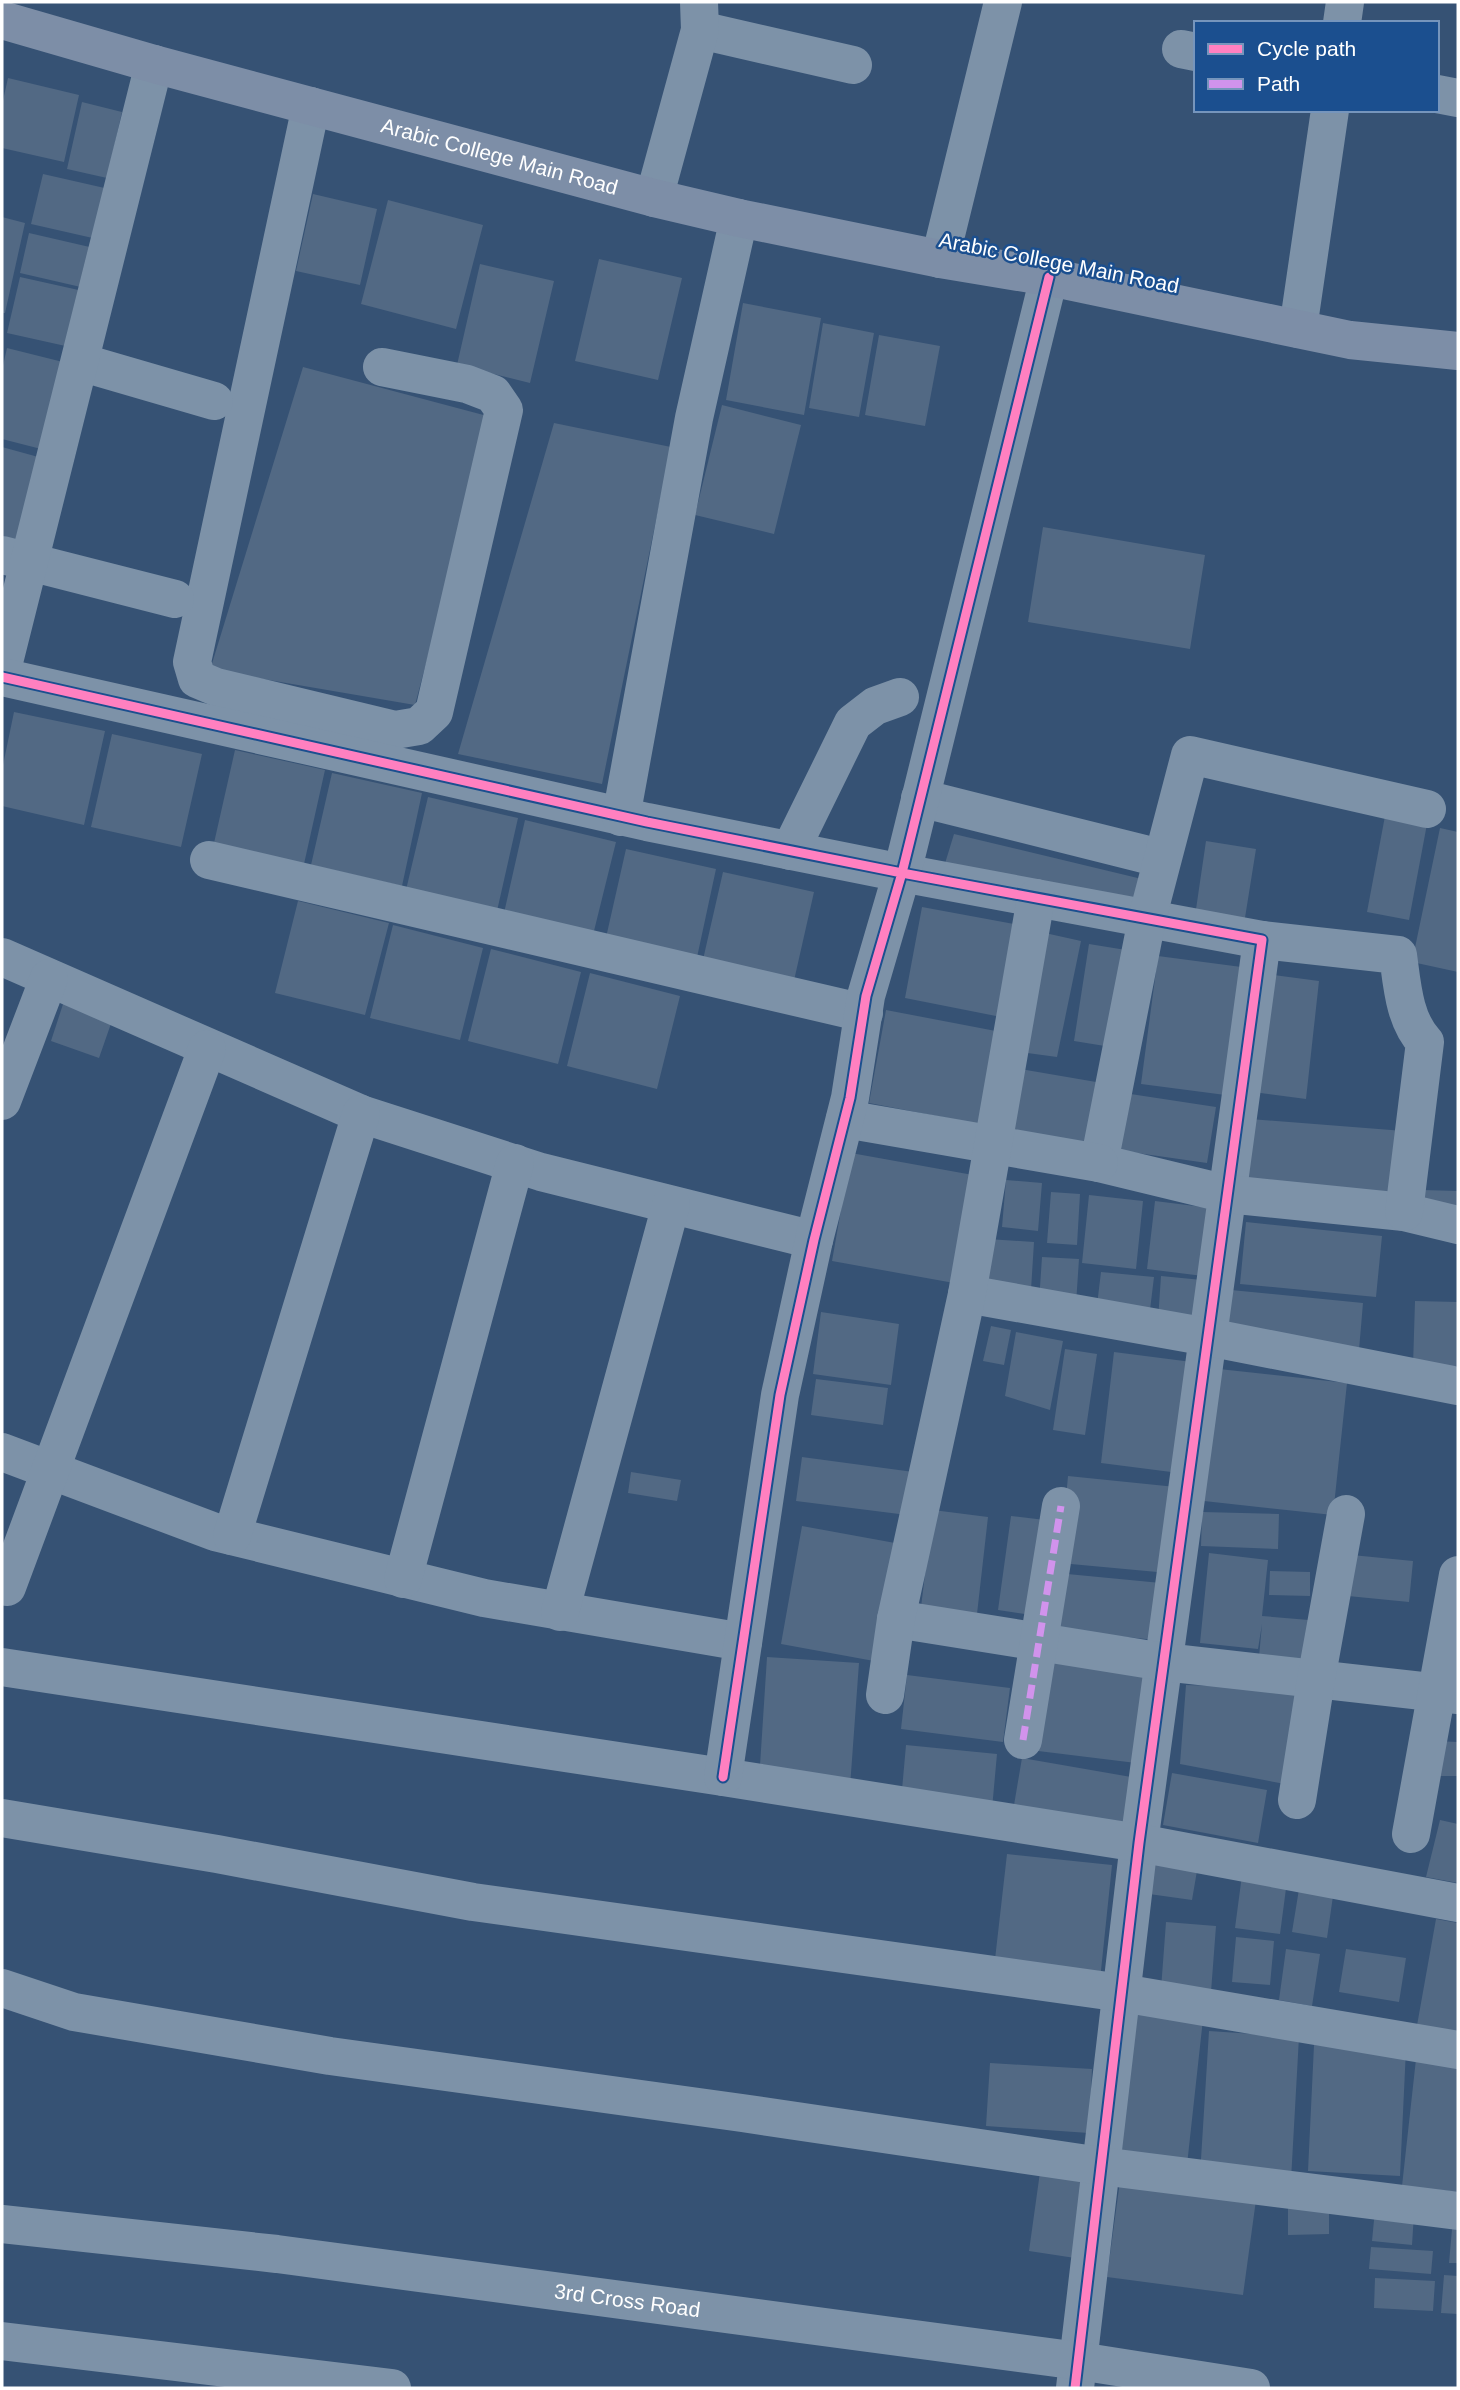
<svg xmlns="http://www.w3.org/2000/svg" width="1460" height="2390" font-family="Arial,sans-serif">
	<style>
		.building { fill: #526984 }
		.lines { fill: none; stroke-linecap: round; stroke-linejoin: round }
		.minor { stroke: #7d92a8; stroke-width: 38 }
		.major { stroke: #7d8ea7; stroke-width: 38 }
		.quiet { stroke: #d193ec; stroke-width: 7; stroke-dasharray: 14 7; stroke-linecap: butt }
		.cycleway-casing { stroke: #1b4f8f; stroke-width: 13 }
		.cycleway { stroke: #ff80c0; stroke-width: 9 }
		.labels { text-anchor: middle; stroke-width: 5; stroke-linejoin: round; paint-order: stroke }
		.street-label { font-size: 21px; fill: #fff; stroke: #1b4f8f }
	</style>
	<rect width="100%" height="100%" fill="#365274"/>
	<path class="building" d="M8,78L79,95L64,162L2,148V105Z
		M82,102L122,112L107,178L67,169Z
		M43,174L109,189L97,239L31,224Z
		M313,194L377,209L360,285L296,271Z
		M388,200L483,225L456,329L361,304Z
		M2,217L25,223L5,313H2Z
		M29,233L94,248L85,288L20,273Z
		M599,259L682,278L658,380L575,361Z
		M480,264L554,281L530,383L457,365Z
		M20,277L83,291L70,347L7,333Z
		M743,303L821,318L804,415L726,400Z
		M823,323L874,333L859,417L809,408Z
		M879,335L940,346L925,426L865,415Z
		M7,348L67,363L45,450L2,439V370Z
		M303,367L491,417L415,705L210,670Z
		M722,405L801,425L774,534L695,515Z
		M554,423L671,447L602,784L458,754Z
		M2,447L42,458L21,543L2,538Z
		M1043,527L1205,555L1190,649L1028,622Z
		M14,712L105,731L84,825L2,806V770Z
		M112,734L202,754L181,847L91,827Z
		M235,750L325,770L304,864L214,843Z
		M332,773L422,793L402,886L311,865Z
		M428,797L518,818L497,911L406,890Z
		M1385,816L1427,824L1409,920L1367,912Z
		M525,820L616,842L593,935L504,913Z
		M1440,828L1458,832V972L1412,962Z
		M954,834L1146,880L1143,911L943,870Z
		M1206,841L1256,849L1244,924L1195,916Z
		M626,849L716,869L696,962L605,942Z
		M723,872L814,892L793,985L702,964Z
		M298,901L389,923L365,1015L275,993Z
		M922,907L1019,925L1001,1017L905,998Z
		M393,925L483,948L460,1040L370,1018Z
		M1045,933L1081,941L1057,1057L1020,1052Z
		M1089,944L1126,950L1111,1047L1074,1041Z
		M491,949L581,972L558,1064L468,1041Z
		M1158,956L1249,968L1233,1096L1141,1084Z
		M590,973L680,996L657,1089L567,1066Z
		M1266,974L1319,981L1306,1099L1253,1092Z
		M65,998L114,1015L99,1058L51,1041Z
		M886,1010L1001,1032L983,1125L869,1103Z
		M1014,1068L1102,1083L1091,1153L1002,1139Z
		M1124,1093L1216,1107L1207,1163L1116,1150Z
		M1250,1119L1404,1131L1399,1199L1245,1188Z
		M851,1153L973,1175L954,1283L832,1261Z
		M1006,1180L1042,1183L1038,1231L1002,1227Z
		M1422,1190L1458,1191V1212L1421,1211Z
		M1051,1192L1080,1194L1077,1245L1047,1243Z
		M1089,1195L1143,1201L1136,1269L1082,1263Z
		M1155,1201L1211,1208L1203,1276L1147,1269Z
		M1246,1222L1382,1236L1376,1297L1240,1284Z
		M988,1239L1034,1242L1031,1290L985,1287Z
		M1042,1257L1079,1259L1076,1304L1039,1302Z
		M1101,1272L1154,1277L1150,1310L1097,1305Z
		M1161,1276L1202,1280L1198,1324L1158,1320Z
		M1231,1290L1363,1303L1359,1350L1227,1337Z
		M1415,1301L1458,1302V1366H1413Z
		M821,1312L899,1324L891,1385L813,1374Z
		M991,1326L1011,1330L1004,1365L983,1361Z
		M1016,1332L1063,1341L1050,1410L1005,1396Z
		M1065,1349L1097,1354L1085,1435L1053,1430Z
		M1114,1352L1192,1362L1179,1473L1101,1463Z
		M1219,1369L1347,1383L1333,1515L1204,1501Z
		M816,1379L888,1388L883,1425L811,1415Z
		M802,1457L921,1473L915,1516L796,1501Z
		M631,1472L681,1480L677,1501L628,1493Z
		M1068,1476L1176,1487L1168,1573L1060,1563Z
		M933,1510L988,1517L977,1614L921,1607Z
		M1202,1512L1279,1514L1278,1549L1201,1546Z
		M1011,1516L1045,1520L1032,1615L998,1610Z
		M802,1526L906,1545L885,1663L781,1644Z
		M1209,1553L1268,1560L1262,1616L1309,1620L1305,1661L1259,1657L1262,1624L1258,1649L1200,1643Z
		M1352,1555L1413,1561L1409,1602L1348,1596Z
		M1270,1571L1310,1572V1596L1269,1595Z
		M1057,1573L1161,1583L1155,1640L1051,1629Z
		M1042,1649L1148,1661L1136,1763L1030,1750Z
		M767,1657L859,1663L850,1787L759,1781Z
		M907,1675L1010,1688L1003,1742L901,1729Z
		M1186,1685L1298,1689L1285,1784L1180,1764Z
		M1435,1741L1458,1742V1776H1434Z
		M906,1745L997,1754L992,1809L901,1801Z
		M1022,1758L1137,1778L1129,1824L1014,1805Z
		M1172,1773L1267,1790L1258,1843L1163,1825Z
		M1440,1820L1458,1824V1883L1426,1877Z
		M1007,1854L1112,1865L1100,1980L994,1968Z
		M1154,1858L1198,1865L1192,1900L1149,1894Z
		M1242,1875L1287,1881L1280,1934L1235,1928Z
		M1300,1883L1334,1889L1327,1938L1292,1932Z
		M1436,1919L1458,1923V2038L1416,2031Z
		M1166,1922L1216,1926L1211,1992L1161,1989Z
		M1236,1937L1274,1941L1270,1985L1232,1982Z
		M1286,1949L1320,1954L1312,2006L1279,2000Z
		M1346,1949L1406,1958L1399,2002L1339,1992Z
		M1127,2002L1204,2010L1187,2165L1109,2156Z
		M1209,2031L1299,2037L1291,2180L1200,2175Z
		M1314,2045L1406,2049L1400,2176L1308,2171Z
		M1416,2059L1458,2063V2192L1402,2186Z
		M990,2063L1092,2069L1089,2133L986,2126Z
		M1041,2165L1087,2171L1075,2258L1029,2251Z
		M1120,2181L1256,2200L1243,2295L1107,2277Z
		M1288,2206H1329V2234L1288,2235Z
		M1375,2210L1414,2214L1412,2245L1372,2241Z
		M1453,2218H1458V2263H1449Z
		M1371,2247L1433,2251L1431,2274L1369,2269Z
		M1444,2275L1458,2276V2314L1441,2313Z
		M1375,2278L1435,2281L1433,2311L1374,2308Z"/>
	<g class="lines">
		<g class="minor">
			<path d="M1342,23L1345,2"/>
			<path d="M700,30L853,65"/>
			<path d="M1181,49L1196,52"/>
			<path d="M1437,94L1458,98"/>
			<path d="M311,106L192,662L197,679L216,687L395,730L419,726L434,712L504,410L493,394L467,384L382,367"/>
			<path d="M654,198L700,30L699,2"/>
			<path d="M940,259L1003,2"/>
			<path d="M1298,329L1330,110"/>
			<path d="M80,362L214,401"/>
			<path d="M2,555L175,599"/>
			<path d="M2,670L154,64"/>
			<path d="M2,677L647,822L902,873L1262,940L1139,1843L1075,2388"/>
			<path d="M920,798L1144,854"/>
			<path d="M1427,809L1190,755L1147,919L1099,1163L1227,1194L1404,1212L1458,1225"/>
			<path d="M621,817L694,418L739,218"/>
			<path d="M790,851L853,723L875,706L900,697"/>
			<path d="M209,860L864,1013"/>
			<path d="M1262,940L1398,955C1402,984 1404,1020 1425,1042L1404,1212"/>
			<path d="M2,957L361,1114L541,1172L814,1240"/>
			<path d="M2,1101L49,978"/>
			<path d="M845,1119L1099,1163"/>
			<path d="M967,1294L1208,1337L1458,1386"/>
			<path d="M2,1452L215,1532L484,1598L743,1642"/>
			<path d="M232,1536L361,1114"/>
			<path d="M403,1579L515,1163"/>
			<path d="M7,1587L207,1049"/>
			<path d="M560,1612L671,1205"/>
			<path d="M896,1619L1164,1662L1458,1695"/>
			<path d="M2,1667L723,1777L1139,1843L1458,1903"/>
			<path d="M885,1695L896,1619L967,1294L1036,898"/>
			<path d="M1023,1740L1061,1506"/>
			<path d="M723,1777L780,1395L814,1240L850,1098L866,996L902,873L1049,277"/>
			<path d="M1297,1800L1316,1680L1346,1514"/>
			<path d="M2,1818L217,1854L473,1902L1122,1993L1458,2050"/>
			<path d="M1411,1834L1458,1575"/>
			<path d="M2,1988L74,2012L330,2056L742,2113L1101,2166L1458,2211"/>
			<path id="s1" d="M2,2224L277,2254L1079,2361L1251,2388"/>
			<path d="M2,2341L392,2388"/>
		</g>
		<path class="major" id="s2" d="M2,20L154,64L654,198L739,218L940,259L1049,277L1350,340L1458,351"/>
		<path class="quiet" d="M1023,1740L1061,1506"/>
		<g class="cycleway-casing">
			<path id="cycleway" d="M2,677L647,822L902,873L1262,940L1139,1843L1075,2388
				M723,1777L780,1395L814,1240L850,1098L866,996L902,873L1049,277"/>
		</g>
		<use href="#cycleway" class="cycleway"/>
	</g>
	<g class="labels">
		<g class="street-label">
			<text dy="7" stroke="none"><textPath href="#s2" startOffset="516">Arabic College Main Road</textPath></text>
			<text transform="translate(1059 263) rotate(11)" y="7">Arabic College Main Road</text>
			<text dy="7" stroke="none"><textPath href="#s1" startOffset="630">3rd Cross Road</textPath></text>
		</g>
	</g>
	<rect width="1460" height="2390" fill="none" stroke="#ffffff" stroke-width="7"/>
	<rect x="1194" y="21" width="245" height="91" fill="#1b4f8f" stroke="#7695bc" stroke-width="2"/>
	<rect x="1208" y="44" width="35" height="10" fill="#ff80c0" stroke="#7695bc" stroke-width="2"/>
	<text x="1257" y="56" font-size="21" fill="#ffffff">Cycle path</text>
	<rect x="1208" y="79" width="35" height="10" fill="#d193ec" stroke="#7695bc" stroke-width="2"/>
	<text x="1257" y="91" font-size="21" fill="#ffffff">Path</text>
</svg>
